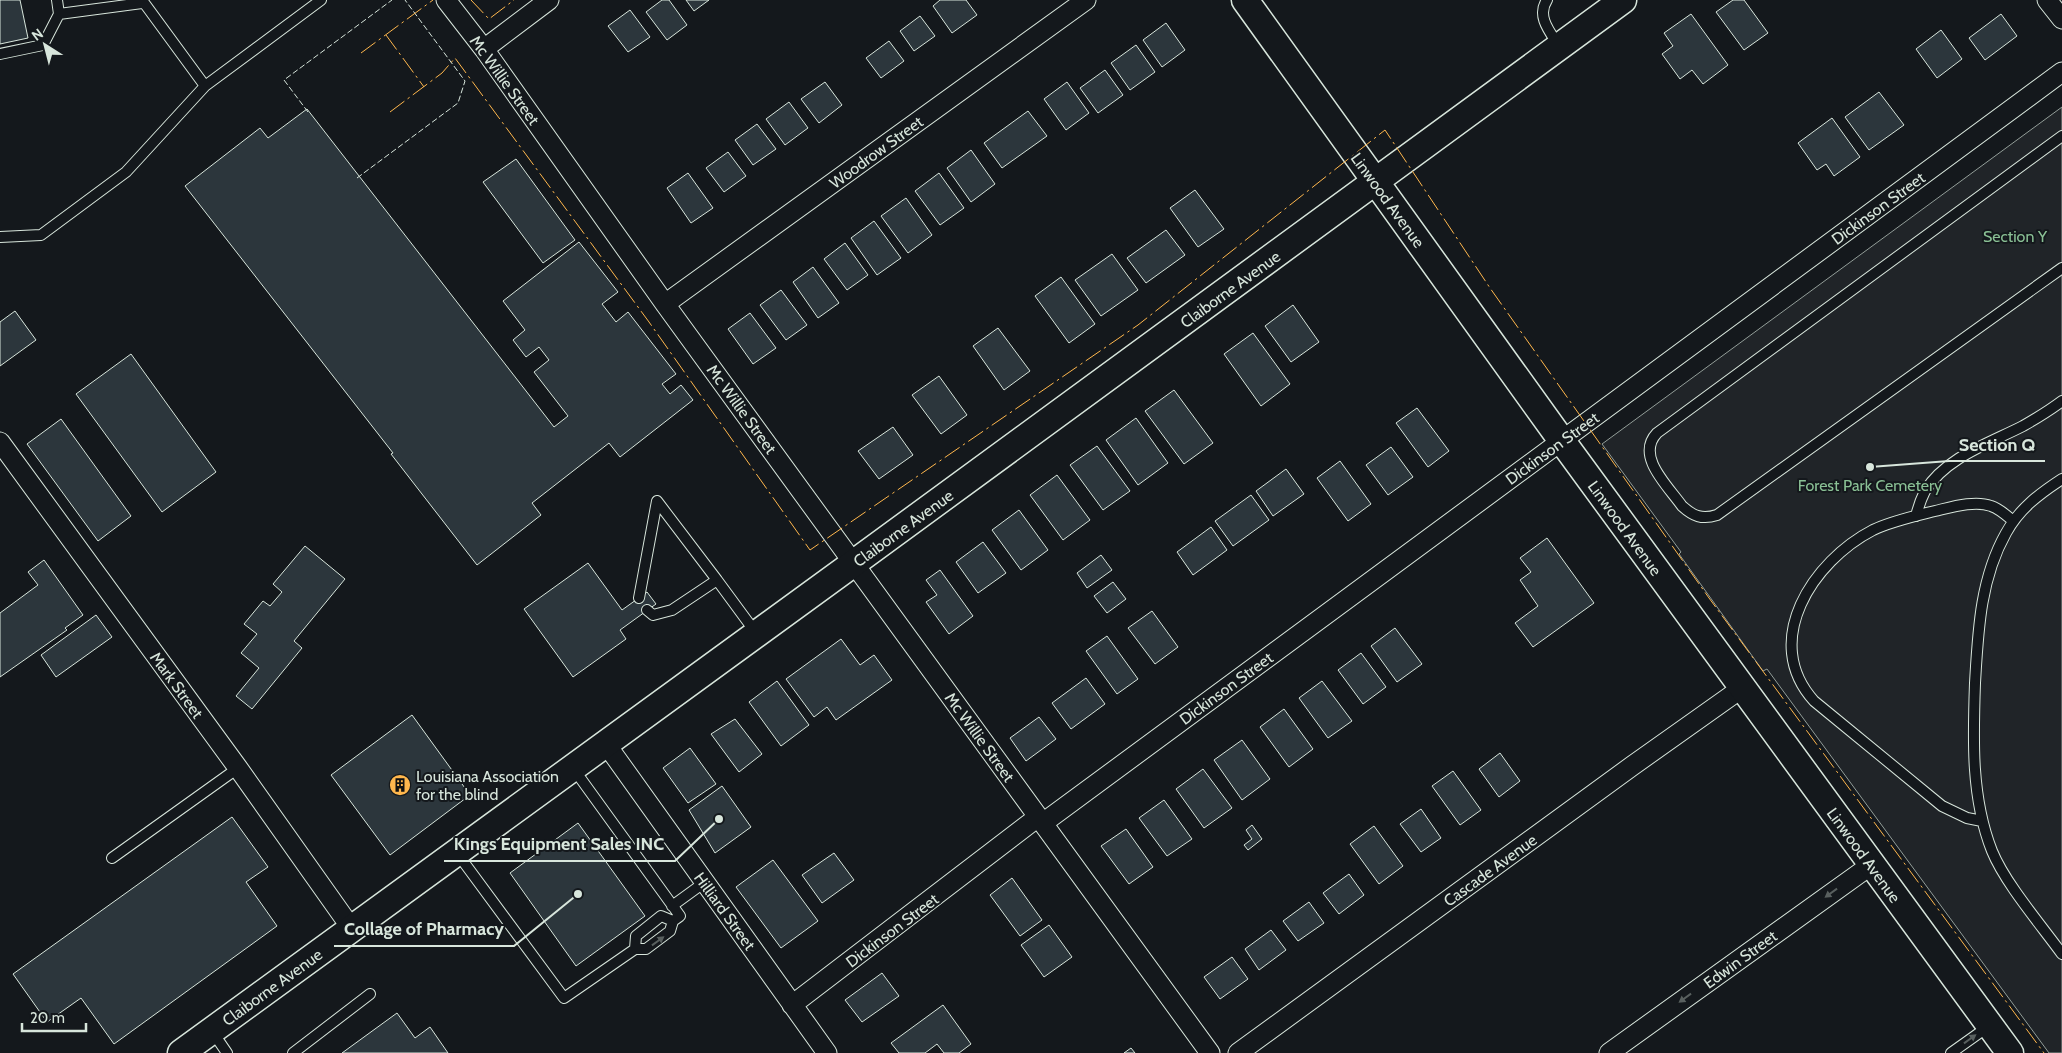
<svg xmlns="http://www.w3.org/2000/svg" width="2062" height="1053" font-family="Cabin,sans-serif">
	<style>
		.green { fill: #202428; stroke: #939e99 }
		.building { fill: #2c363c; stroke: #d8e6dc }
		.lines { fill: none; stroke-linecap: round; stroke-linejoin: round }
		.lane-casing { stroke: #d8e6dc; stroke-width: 12 }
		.street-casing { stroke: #d8e6dc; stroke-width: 21 }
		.secondary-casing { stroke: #d8e6dc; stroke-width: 29 }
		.lane { stroke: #14181c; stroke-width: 10 }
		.street { stroke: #14181c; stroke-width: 19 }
		.secondary { stroke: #14181c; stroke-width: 26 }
		.fence { stroke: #d8e6dc; stroke-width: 1; stroke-dasharray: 6 2.5; stroke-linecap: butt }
		.power { stroke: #ffb74d; stroke-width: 1; stroke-dasharray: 18 4 2.5 4; stroke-linecap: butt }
		.oneway { fill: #59605f }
		.labels { text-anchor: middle; stroke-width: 4; stroke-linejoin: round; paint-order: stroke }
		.street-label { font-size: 16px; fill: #d8e6dc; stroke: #14181c }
		.park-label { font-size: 16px; fill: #8ac095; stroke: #14181c }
		.poi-label { font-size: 16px; fill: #d8e6dc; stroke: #14181c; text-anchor: start }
		.leader { fill: none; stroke: #d8e6dc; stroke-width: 2 }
		.callout-dot { fill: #d8e6dc; stroke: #14181c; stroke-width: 2 }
		.callout-label { font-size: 18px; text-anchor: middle; font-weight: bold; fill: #d8e6dc; stroke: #14181c; stroke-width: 4; stroke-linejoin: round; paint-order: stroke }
	</style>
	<rect width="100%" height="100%" fill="#14181c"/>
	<path class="green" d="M2062,107V1053H2049L1767,669L1763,671L1679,554L1681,552L1602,444Z"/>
	<path class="building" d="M0,0H20L28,38L0,44Z
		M662,0H669L687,25L667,40L646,12Z
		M686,0H709L694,11Z
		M940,0H966L977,15L952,33L933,6Z
		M1733,0H1744L1768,33L1744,50L1716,12Z
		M630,10L650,37L628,52L608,26Z
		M1691,14L1728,65L1703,84L1692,70L1680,79L1662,54L1673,46L1664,33Z
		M2001,14L2017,36L1985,60L1969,38Z
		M920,16L935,36L914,51L900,31Z
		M1166,23L1185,50L1162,67L1143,40Z
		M1941,30L1962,59L1937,78L1916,49Z
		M889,41L904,61L881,78L866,58Z
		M1136,45L1155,72L1130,90L1111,63Z
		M1105,70L1123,95L1098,113L1080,88Z
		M825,82L842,105L819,123L801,99Z
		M1067,82L1089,113L1066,130L1044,99Z
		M1879,92L1904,125L1869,150L1845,117Z
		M789,102L808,128L785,145L766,119Z
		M307,109L554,427L568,416L534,372L549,360L539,347L526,357L513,340L525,330L503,301L579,242L618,292L602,304L616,322L628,312L676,374L662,384L670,394L681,385L693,400L620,457L609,443L532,503L541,515L477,565L391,454L393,453L185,186L260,128L268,138Z
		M1028,111L1047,136L1002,168L984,143Z
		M1832,118L1860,157L1834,176L1826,164L1817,170L1798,143Z
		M757,124L776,149L753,165L735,140Z
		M971,150L995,184L971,202L947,168Z
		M728,152L746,176L724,192L706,168Z
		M516,159L575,240L543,263L483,182Z
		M688,173L713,208L691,223L667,188Z
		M939,173L964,208L940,225L915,191Z
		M1195,190L1224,229L1198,247L1170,208Z
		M906,198L932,235L908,253L881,216Z
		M874,221L901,258L877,275L851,238Z
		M1166,230L1185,255L1146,283L1127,258Z
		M845,243L868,275L847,290L824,259Z
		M1112,254L1138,290L1101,316L1075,280Z
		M813,267L839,303L818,318L793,282Z
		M1061,277L1095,324L1069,343L1035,296Z
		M781,290L807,325L786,340L760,305Z
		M1293,305L1319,342L1291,362L1265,326Z
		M15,311L36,340L0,366V322Z
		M750,313L776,348L753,364L728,329Z
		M998,328L1030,371L1004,390L973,346Z
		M1253,333L1290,384L1261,406L1224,354Z
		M131,354L216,472L162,512L76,394Z
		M939,376L967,415L941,434L912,395Z
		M1174,390L1213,443L1184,464L1145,411Z
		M1417,408L1449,451L1428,467L1396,423Z
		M1136,418L1168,463L1138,485L1106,440Z
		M61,419L131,516L98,541L27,444Z
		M893,427L913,455L879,479L858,451Z
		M1097,446L1130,491L1103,510L1070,465Z
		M1391,447L1413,477L1388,495L1366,465Z
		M1340,461L1371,504L1348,521L1317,478Z
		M1286,469L1304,494L1273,516L1256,491Z
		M1057,475L1090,520L1063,540L1030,495Z
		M1251,495L1269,520L1233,546L1215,521Z
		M1019,510L1048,550L1021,570L992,530Z
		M1211,527L1227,550L1193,575L1177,552Z
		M1547,538L1594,603L1533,647L1515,623L1538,606L1520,580L1531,572L1520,558Z
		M983,542L1006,573L978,593L956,562Z
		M305,546L345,579L294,641L302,648L252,709L236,696L259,668L241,653L257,634L244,624L263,601L270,606L282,592L273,584Z
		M1101,555L1112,570L1087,588L1077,573Z
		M44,560L83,615L65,628L67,630L0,677V613L38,585L28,572Z
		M588,563L622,610L647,592L656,604L620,630L626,639L573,677L524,609Z
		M940,570L973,616L949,634L926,602L937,595L926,580Z
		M1113,582L1126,599L1107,613L1094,596Z
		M1152,611L1178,647L1155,664L1128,628Z
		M96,615L112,637L56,677L41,655Z
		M1395,628L1422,664L1397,682L1371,646Z
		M1107,636L1138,679L1117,694L1086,651Z
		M841,639L860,665L874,655L892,680L836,720L827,707L814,717L786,679Z
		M1361,653L1386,687L1363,704L1338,670Z
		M1086,678L1105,704L1071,729L1052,703Z
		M777,681L809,725L781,746L749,702Z
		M1322,681L1352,721L1328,738L1299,698Z
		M1284,709L1313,749L1289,767L1260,727Z
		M412,715L470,795L390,855L331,775Z
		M1039,717L1056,739L1026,761L1010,738Z
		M735,719L762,754L739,772L711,734Z
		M1242,740L1270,779L1242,800L1214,760Z
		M690,748L716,784L688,803L663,768Z
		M1500,753L1520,781L1499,797L1479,769Z
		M1203,769L1232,808L1204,828L1176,789Z
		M1453,771L1481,810L1460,825L1432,786Z
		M722,786L751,827L715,853L689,810Z
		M1164,800L1192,839L1167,856L1139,818Z
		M1421,809L1441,838L1421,852L1400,824Z
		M232,817L268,867L246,882L277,926L114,1044L81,998L47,1022L13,974Z
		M578,823L645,916L576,966L510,873Z
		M1252,825L1262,839L1248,850L1244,845L1252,839L1246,830Z
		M1374,826L1403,866L1379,884L1350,844Z
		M1126,829L1153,867L1129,884L1101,846Z
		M834,853L854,880L822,903L802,875Z
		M773,860L818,921L781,948L736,887Z
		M1349,874L1364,895L1339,914L1323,893Z
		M1012,878L1042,920L1020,936L990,895Z
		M1309,902L1324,923L1298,941L1283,921Z
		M1049,925L1072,957L1044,977L1021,945Z
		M1271,930L1286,950L1259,970L1245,949Z
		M1232,957L1248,979L1220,999L1204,977Z
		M882,973L899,996L862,1022L845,1000Z
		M943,1005L971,1044L959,1053H944L937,1044L925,1053H899L891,1043Z
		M397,1013L415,1038L430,1027L448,1053H342Z
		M1131,1048L1135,1053H1124Z"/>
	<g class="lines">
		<g class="lane-casing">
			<path id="lane" d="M57,0L59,14L142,3
				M142,0L205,86L321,0
				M1547,0C1536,16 1550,32 1559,46
				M0,54L43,45L59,14
				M2062,136L1657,433C1635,456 1668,486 1682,506C1693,516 1702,520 1717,515L2062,268
				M0,237L41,235L126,172L205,86
				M2062,479C2039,494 2019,509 2006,533C1980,579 1978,632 1975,683C1973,739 1971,798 1992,851C2005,883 2041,925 2062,954
				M1916,516C1918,508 1921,499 1925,491C1946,457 1990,443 2023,426C2037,418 2050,410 2062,401
				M639,598L657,501L717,580
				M647,610L653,615L672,610L717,580L756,633
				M573,768L680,916L673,921L670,931L646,949H635L636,936L661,916L673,921
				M1982,821L1967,818L1942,806L1814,701C1760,641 1813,561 1873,530C1892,521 1915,516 1935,511C1952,507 1975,500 1991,506C2000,509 2006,515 2013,521
				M457,853L564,998L635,949
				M112,858L238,768
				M672,906L705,882
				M212,1031L227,1053
				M293,1053L370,994
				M1951,1053L1989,1026"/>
		</g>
		<g class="street-casing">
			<path id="street" d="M446,0L484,49L665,304L1210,1053
				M2047,0L2062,19
				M484,49L549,0
				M665,304L1086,0
				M0,442L238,768L352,929
				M606,744L827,1053
				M1043,823L2062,72
				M792,1005L1038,817
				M1238,1053L1632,766L1742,688
				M1609,1053L1871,865"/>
		</g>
		<g class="secondary-casing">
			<path id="secondary" d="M1245,0L1562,441L2010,1053
				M181,1053L854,563L1623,0"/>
		</g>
		<use href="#lane" class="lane"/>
		<use href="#street" class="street"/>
		<use href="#secondary" class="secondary"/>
		<path class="fence" d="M308,112L284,80L392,0
			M357,178L458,103L465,81L405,0"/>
		<path class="power" d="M471,0L489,19L514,0
			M386,35L424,87
			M361,53L433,0
			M390,112L442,73L455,58L649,322L810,550L1138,325L1385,130L1490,288L1709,598L2044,1053"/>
	</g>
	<defs><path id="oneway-solid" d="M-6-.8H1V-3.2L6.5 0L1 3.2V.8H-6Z" transform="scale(1.25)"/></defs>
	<g class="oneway">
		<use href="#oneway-solid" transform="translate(1831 893) rotate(144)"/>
		<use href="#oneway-solid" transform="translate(658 941) rotate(-36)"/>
		<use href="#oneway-solid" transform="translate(1685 998) rotate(144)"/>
		<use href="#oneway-solid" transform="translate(1970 1039) rotate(-36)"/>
	</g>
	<defs>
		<g id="building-disc" transform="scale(1.125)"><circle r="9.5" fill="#ffb74d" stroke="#14181c"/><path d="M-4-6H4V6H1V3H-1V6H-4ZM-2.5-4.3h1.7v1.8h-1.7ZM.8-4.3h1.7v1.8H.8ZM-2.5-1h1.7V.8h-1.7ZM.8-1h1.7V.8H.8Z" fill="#111"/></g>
	</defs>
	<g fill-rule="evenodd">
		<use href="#building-disc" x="400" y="785"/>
	</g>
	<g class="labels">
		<g class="street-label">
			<text transform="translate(505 80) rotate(54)" y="6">Mc Willie Street</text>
			<text transform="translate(876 152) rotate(-36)" y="6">Woodrow Street</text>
			<text transform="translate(1388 200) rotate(54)" y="6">Linwood Avenue</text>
			<text transform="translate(1878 208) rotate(-36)" y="6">Dickinson Street</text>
			<text transform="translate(1230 289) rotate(-36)" y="6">Claiborne Avenue</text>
			<text transform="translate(742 409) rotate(54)" y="6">Mc Willie Street</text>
			<text transform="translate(1552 448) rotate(-36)" y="6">Dickinson Street</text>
			<text transform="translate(903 528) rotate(-36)" y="6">Claiborne Avenue</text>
			<text transform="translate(1625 528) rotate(54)" y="6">Linwood Avenue</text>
			<text transform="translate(177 685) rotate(54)" y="6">Mark Street</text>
			<text transform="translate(1226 688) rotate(-36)" y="6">Dickinson Street</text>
			<text transform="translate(980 737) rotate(54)" y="6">Mc Willie Street</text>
			<text transform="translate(1864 855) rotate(54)" y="6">Linwood Avenue</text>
			<text transform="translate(1490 870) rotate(-36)" y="6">Cascade Avenue</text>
			<text transform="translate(725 911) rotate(54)" y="6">Hilliard Street</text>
			<text transform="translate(892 930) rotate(-37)" y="6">Dickinson Street</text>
			<text transform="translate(1740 959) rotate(-36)" y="6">Edwin Street</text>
			<text transform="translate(272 987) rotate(-36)" y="6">Claiborne Avenue</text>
		</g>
		<g class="park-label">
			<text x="2015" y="242">Section Y</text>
			<text x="1870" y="491">Forest Park Cemetery</text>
		</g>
		<g class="poi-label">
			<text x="416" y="782">Louisiana Association<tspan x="416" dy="18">for the blind</tspan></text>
		</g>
	</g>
	<path class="leader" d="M1870 467L1949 461H2045M719 819L675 861H444M578 894L514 946H334"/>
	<g class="callout-dot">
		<circle cx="1870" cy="467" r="5"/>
		<circle cx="719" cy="819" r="5"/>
		<circle cx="578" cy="894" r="5"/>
	</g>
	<g class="callout-label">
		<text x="1997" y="451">Section Q</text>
		<text x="559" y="850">Kings Equipment Sales INC</text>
		<text x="424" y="935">Collage of Pharmacy</text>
	</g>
	<g transform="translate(45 45) rotate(324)" stroke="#14181c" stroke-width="4" paint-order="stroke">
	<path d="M0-4L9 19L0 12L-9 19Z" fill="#d8e6dc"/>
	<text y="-8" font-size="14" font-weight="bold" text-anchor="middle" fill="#d8e6dc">N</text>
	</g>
	<path d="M22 1023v8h64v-8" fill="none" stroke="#d8e6dc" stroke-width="2.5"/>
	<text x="30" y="1023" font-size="15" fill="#d8e6dc" stroke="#14181c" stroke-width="4" paint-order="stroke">20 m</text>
</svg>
